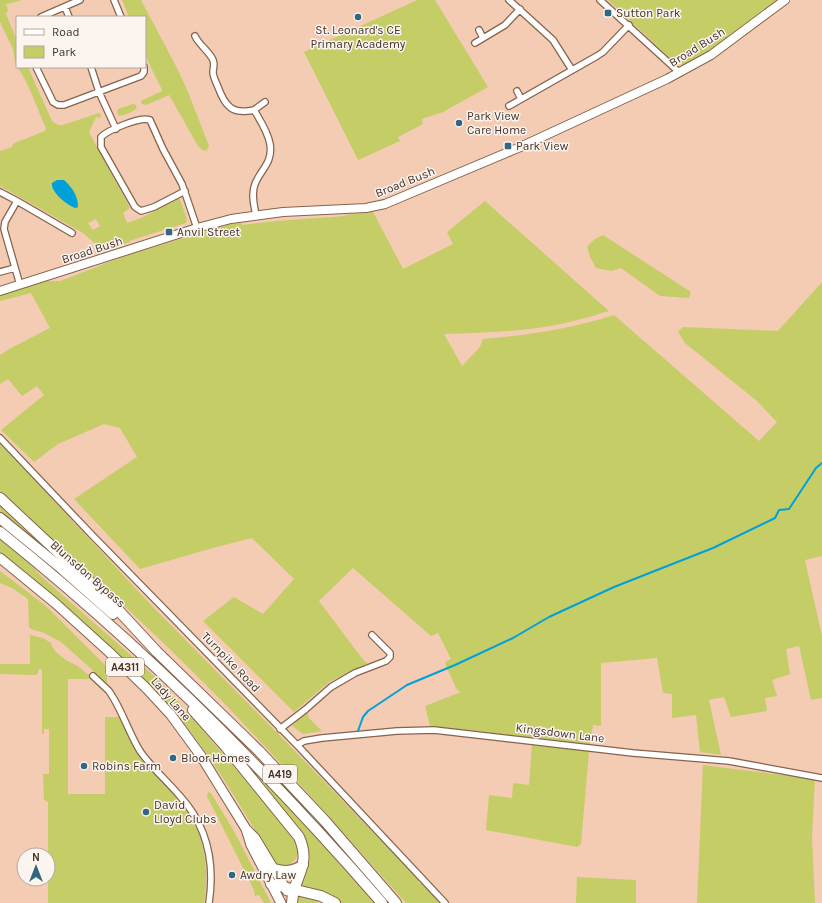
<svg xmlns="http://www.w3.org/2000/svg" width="822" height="903" font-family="Karla,sans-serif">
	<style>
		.green { fill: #c5cd67; fill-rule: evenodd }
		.water { fill: #00a0d9 }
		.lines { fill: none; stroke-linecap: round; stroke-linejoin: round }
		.stream { stroke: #00a0d9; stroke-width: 2 }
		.minor-casing { stroke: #86634d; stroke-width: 8 }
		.secondary-casing { stroke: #86634d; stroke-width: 10 }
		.primary-casing { stroke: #86634d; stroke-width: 11 }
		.trunk-casing { stroke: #86634d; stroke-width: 12 }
		.minor { stroke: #fff; stroke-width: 5.5 }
		.secondary { stroke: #fff; stroke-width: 8 }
		.primary { stroke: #fff; stroke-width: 9 }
		.trunk { stroke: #fff; stroke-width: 10 }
		.poi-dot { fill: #316782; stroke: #fcf4ef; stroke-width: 1.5 }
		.labels { text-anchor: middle; stroke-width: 3; stroke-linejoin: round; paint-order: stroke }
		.shield { fill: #fcf4ef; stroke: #7a6d65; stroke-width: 1 }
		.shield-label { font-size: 11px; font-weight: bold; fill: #43332a }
		.poi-label { font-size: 12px; fill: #43332a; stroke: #fcf4ef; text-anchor: start }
		.street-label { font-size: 12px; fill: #43332a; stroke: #fcf4ef }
	</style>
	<rect width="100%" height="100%" fill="#f4cbb3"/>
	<path class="green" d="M0,0H22L4,5L7,6L8,11L6,14L17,41V67L15,62L13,49L0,22Z
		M122,0H141L177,68L188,92L209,146L206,151L202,150L198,146L169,95L146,105L142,104L141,101L143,100L162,91V90L145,55V17H129Z
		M417,0H435L488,87L443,112L422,119L423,124L398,137L400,141L358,160L304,52Z
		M608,0H781L719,46L688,64L681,65L672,60Z
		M17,67H28L52,121L58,125H63L99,113L101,115L100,118L96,117L89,132L130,208L123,213L127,223L141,218L178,199H180L187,219L186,223L129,241L130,242L99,252L97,245L83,233L0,186V151L12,147L13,144L17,142L45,131L46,128C38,111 28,80 17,67ZM96,219L100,226L93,230L88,223Z
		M133,104H135L137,108C133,112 125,115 119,116L117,113L118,109Z
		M485,201L609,311C586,318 561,325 537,328C506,332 475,333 444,334L462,366L480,347L483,339C528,335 571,329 614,315L759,441L777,422L757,401L685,343L678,332L683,327L778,331L822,282V556L805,560L822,636V698L811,700L799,646L786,649L790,674L772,680L777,696L765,698L767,711L731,717L724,697L709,700L721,755L700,752L696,715L672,718V694L663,693L657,658L601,663V726L593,725L590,744L430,726L425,706L461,692L457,690L446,666L445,662L451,659L438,633L431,636L353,568L319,601L364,661L368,663L329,682L294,712L203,621L234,597L263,614L294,579L252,538L213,548L140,569L74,499L137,457L120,428L104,424L58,444L34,462L1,430L44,395L37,386L22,396L8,379L0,384V355L11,348L50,328L31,293L0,301V295L45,281H60L125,256L231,224L241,223L242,225L276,221L345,216V215L373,212L403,269L453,244L447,232Z
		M603,235L691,292L689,298L660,296L621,268L611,271L596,268L590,257L587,246L595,239Z
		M0,443L151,605L291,747L420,881L418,882L425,886L440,903H406C344,834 283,764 218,697C148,626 74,559 0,492Z
		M0,505L57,557L56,558L0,512Z
		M0,523L82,590L81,592L0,526Z
		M0,538L23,556L42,577L152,674L169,691L286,828C295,841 307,858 285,866V868L276,863C246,817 220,769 186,726C157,691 123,660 90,629C61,603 32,575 0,552Z
		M0,571L46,606L106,666L107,669V683L61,642L44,633L31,629L29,627L28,599L12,588L0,583Z
		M30,635L43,638L51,643C53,653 67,661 76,665C81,668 86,673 91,677V679H68V794H105V717H120C127,736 137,754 151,770C163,784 179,798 189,814C206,839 209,874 204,903H48V802L44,800L43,774H49V729H44V734H42V669L38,670V674L35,675L0,674V664H30Z
		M307,711L309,718L322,731L303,734L292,726Z
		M532,744L589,751L581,844L577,847L486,830L489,795L512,798L513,783L529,785Z
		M241,757L313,831L376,903H342L298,886C307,870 314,860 306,841L240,758Z
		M703,765L815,779L812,837L815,903H697Z
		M208,792L211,793L235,833L271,903H264L259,895L255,896L254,890L207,796Z
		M577,877L636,880V903H576Z
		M297,895L321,901L316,903H298L296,898Z"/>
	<path class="water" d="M57,180H64C72,187 78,196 78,207L76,208C69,207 50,192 52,183Z"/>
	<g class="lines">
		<path class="stream" d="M358,731L363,717L368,711L407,685L455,665L513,638L549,617L614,587L713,548L775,518L779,510L789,509L816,468L822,463"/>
		<g class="minor-casing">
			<path id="minor" d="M114,0L121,17
				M509,0L553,40L572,70
				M600,0L680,73
				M65,7L69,17
				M41,17L80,0
				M479,30L483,38
				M195,36C199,45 209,51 213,60C215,65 213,68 213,72C213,77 216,82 218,87C225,106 232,115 254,110C260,120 268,132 270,144C273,163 261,169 255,184C251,193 254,206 256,215
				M475,43L505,25L520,9
				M36,67L53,102L58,105H64L141,76L144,72V67
				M91,67L99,92L116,129
				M517,91L521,99
				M509,106L597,56L603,52L629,25
				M254,110L265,102
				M185,191L154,207L141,211L135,207L101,147V137C108,130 141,116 150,120L163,149L182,184L197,228
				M0,192L17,201
				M0,272L15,268
				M20,285L4,229L5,222L17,201L72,233
				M0,438L92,535L297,745L445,903
				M93,676L109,691L114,699C124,716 130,735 140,751C151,767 166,780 179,795C207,825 215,863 209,903
				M280,729L306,709L331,687L355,673L386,661L390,657V653L372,635
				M297,745L304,741L322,738L397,731L434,730L633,753L729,761L822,778"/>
		</g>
		<g class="secondary-casing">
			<path id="secondary" d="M0,291L197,228L231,219L283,212L366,208L385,204L518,148L667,79L711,55L785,0"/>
		</g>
		<g class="primary-casing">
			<path id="primary" d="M0,558L55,603L109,652L147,689L171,715L201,756L246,829L251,845L281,903
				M247,830L255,838L287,891"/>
		</g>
		<g class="trunk-casing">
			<path id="trunk" d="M0,498L107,598L157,652L259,751L325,821L396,903
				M0,518L61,568L113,614
				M0,532C141,645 264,767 382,903
				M193,710L226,747L299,837C312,866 293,877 292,903
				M274,869C285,872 293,872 303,865
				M271,884L321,896L335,903"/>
		</g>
		<use href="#minor" class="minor"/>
		<use href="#secondary" class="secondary"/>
		<use href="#primary" class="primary"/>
		<use href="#trunk" class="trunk"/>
	</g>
	<g class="poi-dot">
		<rect x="604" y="9" width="8" height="8" rx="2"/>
		<circle cx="358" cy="17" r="4"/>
		<circle cx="459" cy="123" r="4"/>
		<rect x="504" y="142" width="8" height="8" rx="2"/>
		<rect x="165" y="228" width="8" height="8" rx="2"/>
		<circle cx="173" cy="758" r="4"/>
		<circle cx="84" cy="766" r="4"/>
		<circle cx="146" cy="812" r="4"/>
		<circle cx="232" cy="875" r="4"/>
	</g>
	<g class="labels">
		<g class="shield">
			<rect x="106" y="658" width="38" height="18" rx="3"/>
			<rect x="263" y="765" width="34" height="18" rx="3"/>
		</g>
		<g class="shield-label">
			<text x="125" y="671">A4311</text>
			<text x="280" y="778">A419</text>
		</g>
		<g class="poi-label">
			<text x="616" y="17">Sutton Park</text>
			<text x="358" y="34" text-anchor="middle">St. Leonard's CE<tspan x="358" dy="14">Primary Academy</tspan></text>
			<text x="467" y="120">Park View<tspan x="467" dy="14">Care Home</tspan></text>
			<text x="516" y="150">Park View</text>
			<text x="177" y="236">Anvil Street</text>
			<text x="181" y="762">Bloor Homes</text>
			<text x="92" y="770">Robins Farm</text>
			<text x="154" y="809">David<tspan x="154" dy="14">Lloyd Clubs</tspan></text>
			<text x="240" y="879">Awdry Law</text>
		</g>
		<g class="street-label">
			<text transform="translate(697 47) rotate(-32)" y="4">Broad Bush</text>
			<text transform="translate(405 182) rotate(-22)" y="4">Broad Bush</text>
			<text transform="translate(92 250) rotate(-18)" y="4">Broad Bush</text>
			<text transform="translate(88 574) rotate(41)" y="4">Blunsdon Bypass</text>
			<text transform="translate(231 662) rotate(46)" y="4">Turnpike Road</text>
			<text transform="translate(171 699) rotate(49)" y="4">Lady Lane</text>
			<text transform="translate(560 733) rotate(7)" y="4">Kingsdown Lane</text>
		</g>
	</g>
	<rect x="16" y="16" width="130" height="52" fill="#fcf4ef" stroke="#b2a7a0"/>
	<rect x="24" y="29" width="20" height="6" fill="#ffffff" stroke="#b2a7a0"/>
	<text x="52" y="36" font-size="12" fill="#43332a">Road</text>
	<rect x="24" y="46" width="20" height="12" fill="#c5cd67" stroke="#b2a7a0"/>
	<text x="52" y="56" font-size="12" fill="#43332a">Park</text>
	<g transform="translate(36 867)"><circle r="19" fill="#fcf4ef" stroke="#b2a7a0"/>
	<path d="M0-3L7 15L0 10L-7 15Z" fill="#316782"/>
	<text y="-6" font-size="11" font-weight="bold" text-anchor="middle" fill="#43332a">N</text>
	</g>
</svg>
